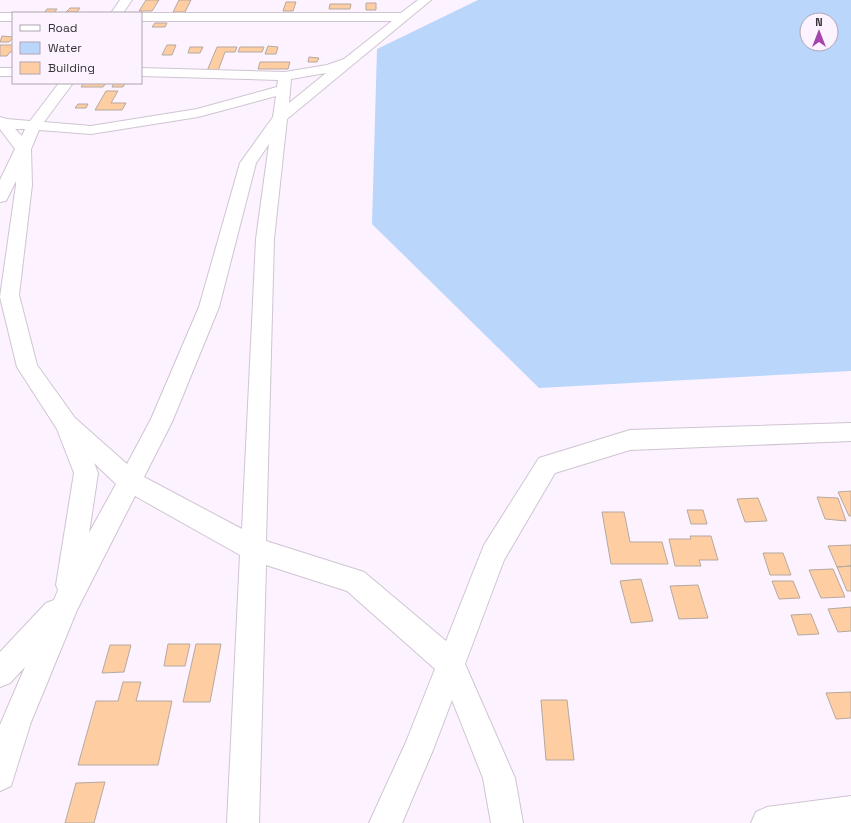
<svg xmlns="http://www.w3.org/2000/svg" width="851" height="823" font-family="'Space Grotesk',sans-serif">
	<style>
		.water { fill: #bbd6fb; fill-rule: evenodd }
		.building { fill: #fecda2; stroke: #b5a9a0 }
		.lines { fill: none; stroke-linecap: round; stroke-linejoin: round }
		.minor-casing { stroke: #cfc5d1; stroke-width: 2 }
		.tertiary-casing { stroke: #cfc5d1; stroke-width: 2 }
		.minor { fill: #fff; fill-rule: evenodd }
		.tertiary { fill: #fff; fill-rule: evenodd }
	</style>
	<rect width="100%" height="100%" fill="#fdf2ff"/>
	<path class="water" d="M478,0H851V371L539,388L372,224L377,49ZM807,20H831V44H807Z"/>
	<path class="building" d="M146,0H159L152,11H139Z
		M179,0H191L185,12H173Z
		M286,2H296L293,11H283Z
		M366,3H376V10H366Z
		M330,4H351L350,9H329Z
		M70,8H80L77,12H66Z
		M47,9H57L54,13H44Z
		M155,23H167L165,27H152Z
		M2,36L13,37V38L9,42H0Z
		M0,45H13V52H10L7,56H0Z
		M167,45H176L172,55H162Z
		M268,46L278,47L276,54H265Z
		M190,47H203L200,53H188Z
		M217,47H237L235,52H225L218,71H207Z
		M240,47H264L262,52H238Z
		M309,57L319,58L317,62H308Z
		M260,62H290L288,69H258Z
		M84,83H106L103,87H81Z
		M114,83H125L123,87H112Z
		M106,91H118L111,103H126L122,110H95Z
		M78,104H88L86,108H75Z
		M851,491V516H849L838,492Z
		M817,497L838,498L846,521L825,519Z
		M758,498L767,521L745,522L737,499Z
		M687,510H703L707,524H691Z
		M602,512H624L630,542H662L668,564H611Z
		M690,536H711L718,560H699L701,566H675L669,539H691Z
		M851,545V566L837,567L828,546Z
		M763,553H783L791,575H770Z
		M851,566V591H847L837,567Z
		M833,569L845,597L821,598L809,570Z
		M641,579L653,621L631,623L620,581Z
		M772,581H793L800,598L779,599Z
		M698,585L708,618L679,619L670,586Z
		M851,607V631L838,632L828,609Z
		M811,614L819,634L798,635L791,615Z
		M168,644H190L185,666H164Z
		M196,644H221L210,702H183Z
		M110,645H131L124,672L102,673Z
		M123,682H141L136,701H172L158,765H78L96,701H118Z
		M851,692V718L836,719L826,693Z
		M541,700H567L574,760H546Z
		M105,782L94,823H65L76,783Z"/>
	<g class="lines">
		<g class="minor-casing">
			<path id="minor" d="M120,0H132L123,13H111Z
				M418,0H431L287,119L274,239L266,541L364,572L446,641L484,545L539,458L630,430L851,423V441L630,450L555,473L504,560L465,664L515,778L523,823H491L483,778L452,700L433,750L402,823H369L406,742L435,669L347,591L266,565L259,823H227L240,555L135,496L77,610L31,722L11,786L0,791V725L25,667L10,683L0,687V652L46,603L54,600L58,590L56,585L74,473L57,429L17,367L0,297L16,185V181L6,201L0,202V180L15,149L0,129V117L7,119L30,121L59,83H73L44,122L91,126L197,109L277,87L278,80L141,76V68L285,72L327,65L344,59L392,21H141V13H401ZM326,73L289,103L291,79ZM276,96L273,117L240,163L199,307L151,419L127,464L75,418L37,365L19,295L32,185L31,149L39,130L91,134L198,117ZM15,129H25L22,136ZM269,144L256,239L242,529L144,477L172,422L219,307L256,163ZM94,463L116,484L89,533L98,473Z
				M0,13H13V21H0Z
				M0,68H13V76H0Z"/>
		</g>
		<g class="tertiary-casing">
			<path id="tertiary" d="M851,796V823H751L756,812L767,807Z"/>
		</g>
		<use href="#minor" class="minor"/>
		<use href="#tertiary" class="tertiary"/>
	</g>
	<rect x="12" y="12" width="130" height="72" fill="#fdf2ff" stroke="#aea6af"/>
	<rect x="20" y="25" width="20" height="6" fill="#ffffff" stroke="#aea6af"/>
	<text x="48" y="32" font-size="12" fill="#383438">Road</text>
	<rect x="20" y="42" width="20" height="12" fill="#bbd6fb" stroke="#aea6af"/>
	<text x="48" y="52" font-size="12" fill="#383438">Water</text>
	<rect x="20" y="62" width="20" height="12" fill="#fecda2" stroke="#aea6af"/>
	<text x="48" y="72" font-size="12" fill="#383438">Building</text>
	<g transform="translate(819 32)"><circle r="19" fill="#fdf2ff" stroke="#aea6af"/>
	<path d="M0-3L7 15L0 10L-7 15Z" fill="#a444ac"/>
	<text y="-6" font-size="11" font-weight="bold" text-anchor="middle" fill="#383438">N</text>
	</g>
</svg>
